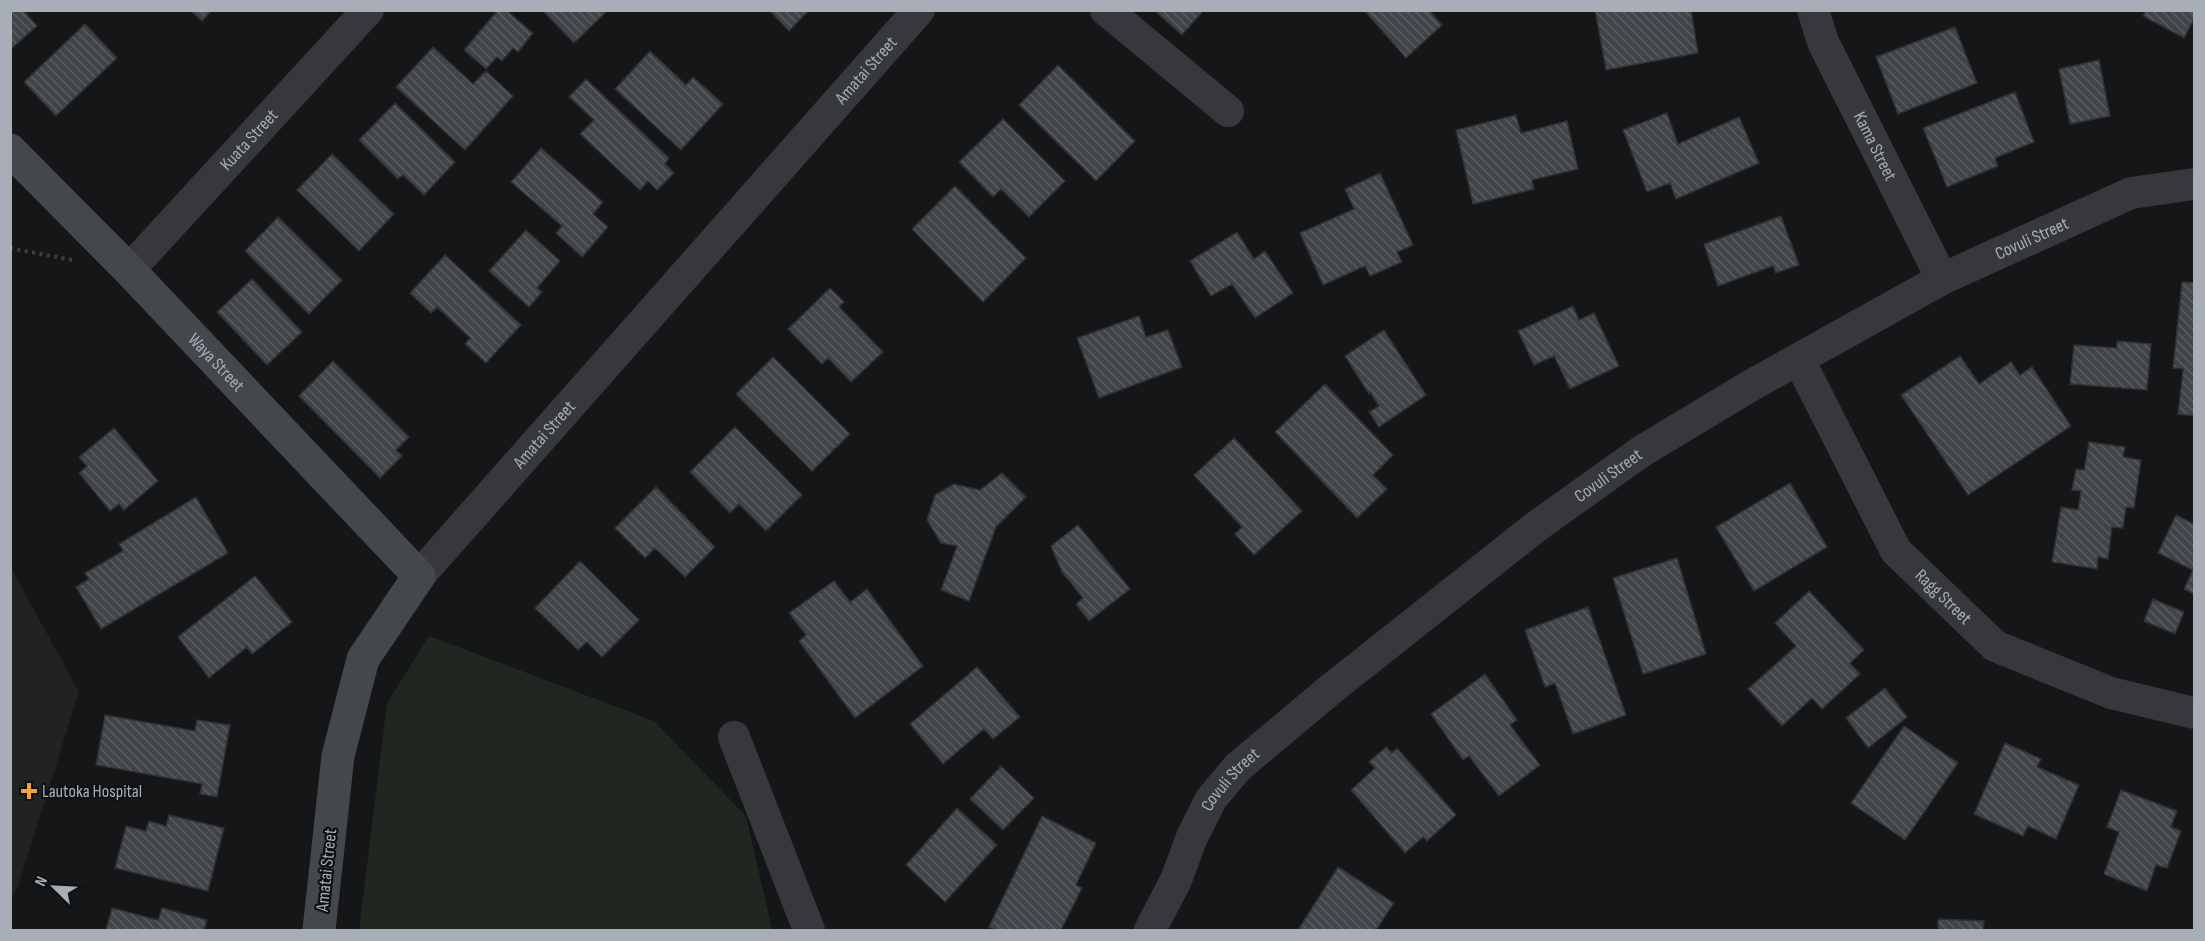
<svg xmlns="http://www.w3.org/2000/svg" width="2205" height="941" font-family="'Sofia Sans Condensed',sans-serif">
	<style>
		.built { fill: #212224 }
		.green { fill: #1f2720 }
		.building { fill: url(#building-back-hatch); stroke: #2f3033; stroke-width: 1.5 }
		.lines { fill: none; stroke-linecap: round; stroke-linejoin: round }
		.path { stroke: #3c3f43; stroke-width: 4; stroke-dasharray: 3 4.5; stroke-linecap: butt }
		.street { stroke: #36383c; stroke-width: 32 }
		.secondary { stroke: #44474c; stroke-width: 33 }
		.poi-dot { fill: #f2a333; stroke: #101112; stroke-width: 2 }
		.labels { text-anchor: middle; stroke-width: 4.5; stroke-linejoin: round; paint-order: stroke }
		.street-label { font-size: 18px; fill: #a7aeb7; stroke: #101112 }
		.poi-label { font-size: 18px; fill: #a7aeb7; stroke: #101112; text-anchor: start }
	</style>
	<defs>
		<pattern id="building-back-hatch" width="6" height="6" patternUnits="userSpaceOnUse" patternTransform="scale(1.5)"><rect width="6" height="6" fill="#414447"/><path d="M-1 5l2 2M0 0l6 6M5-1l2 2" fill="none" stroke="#5a5c5f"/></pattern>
	</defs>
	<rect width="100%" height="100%" fill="#151617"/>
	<path class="built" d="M10,566L79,692L17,889L11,898Z"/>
	<path class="green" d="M429,636L654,721L746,816L772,929L769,930H359L387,703Z"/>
	<path class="building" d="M10,10H23L37,26L10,50Z
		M190,10H212L202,21Z
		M498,10H506L533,33L518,52L513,48L502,61L497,57L486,69L464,50Z
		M542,10H608L574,43Z
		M769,10H809L789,31Z
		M1154,10H1204L1182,35Z
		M1364,10H1429L1442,25L1406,58Z
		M1595,10H1691L1698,53L1606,70Z
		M2146,10H2194V19L2184,38L2143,16Z
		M85,24L117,58L56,116L24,82Z
		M1955,27L1977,83L1898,114L1876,57Z
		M433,47L473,84L486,71L513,96L465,150L396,87Z
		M650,51L686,85L693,77L723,104L681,150L615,89Z
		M2099,60L2110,116L2070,124L2059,69Z
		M1058,65L1135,141L1096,181L1019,105Z
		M586,79L669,158L665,164L674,173L657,190L648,181L640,190L580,134L594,120L569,97Z
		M2015,92L2034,142L1995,158L1998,166L1947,187L1923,128Z
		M395,103L455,162L424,195L403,175L398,179L359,140Z
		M1667,113L1678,144L1739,117L1759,163L1676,199L1670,183L1647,192L1623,130Z
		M1516,115L1521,133L1567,121L1578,169L1532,180L1534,189L1473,204L1456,130Z
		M1003,119L1065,181L1029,217L1001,189L993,197L959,162Z
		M541,148L603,202L593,214L608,227L582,257L556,233L562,226L511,182Z
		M332,154L394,214L359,251L297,190Z
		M1380,173L1413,245L1397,252L1402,262L1370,276L1365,266L1323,285L1300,233L1354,209L1345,189Z
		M955,186L1026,258L983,302L912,229Z
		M1781,216L1799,265L1776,273L1773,266L1718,286L1704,244Z
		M278,217L342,280L309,314L245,251Z
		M526,230L560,261L537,288L542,292L529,307L489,271Z
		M1237,232L1254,259L1265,251L1293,293L1255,318L1232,284L1211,296L1190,261Z
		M445,255L521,325L486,363L465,344L470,338L437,307L431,313L410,293Z
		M252,279L302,332L267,365L217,312Z
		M2182,282L2194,283V416L2178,414L2183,369L2173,368Z
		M830,288L844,302L839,307L883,352L851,382L828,358L822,364L788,329Z
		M1573,306L1579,320L1594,313L1619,366L1570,389L1554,356L1534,365L1518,331Z
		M1139,316L1146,337L1168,330L1182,367L1099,398L1077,338Z
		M1384,330L1426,395L1379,427L1369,412L1379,406L1370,392L1369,394L1345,356Z
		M2117,341L2151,344L2147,390L2070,384L2074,345L2117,348Z
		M1960,356L1979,384L2011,362L2020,375L2032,367L2071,426L1968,495L1901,395Z
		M773,357L850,434L812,471L736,394Z
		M333,361L409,437L396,450L402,456L380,478L299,396Z
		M1325,384L1393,455L1373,475L1387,489L1357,518L1275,432Z
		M735,427L802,495L766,531L739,504L730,513L690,472Z
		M114,428L158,481L124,510L119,504L110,511L79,473L87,466L79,457Z
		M1234,438L1302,511L1254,555L1235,534L1242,527L1194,475Z
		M2089,442L2125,447L2123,457L2141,460L2134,508L2126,507L2123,528L2112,527L2108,559L2098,557L2097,569L2052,562L2061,507L2078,510L2081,491L2072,490L2076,469L2084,470Z
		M1002,473L1026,497L996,527L969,601L941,590L957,546L941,543L927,520L935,495L954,484L980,490Z
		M1790,483L1827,547L1754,591L1716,527Z
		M656,487L715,547L685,577L655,548L645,558L615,528Z
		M196,497L228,553L101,629L76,587L89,579L85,573L123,551L119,544Z
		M2176,515L2194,524V594L2184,589L2193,570L2158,553Z
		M1078,525L1130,589L1089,621L1076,604L1083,598L1062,572L1051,546Z
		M1677,558L1706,654L1643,674L1613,578Z
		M580,561L639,620L602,657L587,642L578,650L535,608Z
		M255,576L292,622L252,654L247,647L209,678L178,637Z
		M834,581L850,602L867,589L923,666L855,718L799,641L806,635L789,613Z
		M1809,591L1864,650L1850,663L1860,674L1822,709L1812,698L1782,726L1748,689L1796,646L1775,623Z
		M2153,599L2184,612L2175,634L2144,621Z
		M1588,607L1626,715L1573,734L1555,683L1545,687L1525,630Z
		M977,667L1020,717L993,739L984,729L943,764L910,724Z
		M1485,674L1517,720L1510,725L1540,765L1499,796L1469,756L1463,760L1431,714Z
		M1885,688L1907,717L1868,748L1846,718Z
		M105,715L195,731L197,720L230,725L217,797L200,794L202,784L96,765Z
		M1904,726L1958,763L1905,840L1851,803Z
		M2005,743L2041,759L2037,767L2079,785L2056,839L2028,826L2023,836L1974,814Z
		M1386,747L1392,753L1397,748L1456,815L1427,841L1423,837L1405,853L1351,790L1375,768L1369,762Z
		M1001,766L1034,798L1003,830L970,799Z
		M2121,790L2177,811L2171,827L2181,831L2167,868L2156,865L2147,891L2104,874L2119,832L2107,827Z
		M957,808L997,845L945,902L906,865Z
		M169,815L224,828L208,891L115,868L126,826L146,831L149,821L166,826Z
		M1042,816L1096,843L1076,885L1082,888L1061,930H995L989,927Z
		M1338,867L1394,903L1376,930H1298Z
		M112,908L158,920L162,908L207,920L204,930H106Z
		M1938,919L1984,921L1983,930H1938Z"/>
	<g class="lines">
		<path class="path" d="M10,248L72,260"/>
		<g class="street">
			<path d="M1106,10L1228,111"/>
			<path id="s1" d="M1813,10L1823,42L1942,279"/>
			<path id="s2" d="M129,270L368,10"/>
			<path id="s3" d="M1799,360L1896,551L1995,646L2111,693L2194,713"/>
			<path id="s4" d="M419,576L919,10"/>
			<path d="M734,737L809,930"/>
			<path id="s5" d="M1150,930L1176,880L1192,837L1211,799L1238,767L1331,689L1537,526L1642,451L1750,386L1942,279L2131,193L2194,184"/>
		</g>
		<path class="secondary" id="s6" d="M10,150L129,270L419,576L363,659L338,756L319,930"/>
	</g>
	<path class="poi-dot" d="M26 782h6v6h6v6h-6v6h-6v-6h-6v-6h6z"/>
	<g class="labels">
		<g class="street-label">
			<text dy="6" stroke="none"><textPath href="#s4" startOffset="675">Amatai Street</textPath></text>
			<text dy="6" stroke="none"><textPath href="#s2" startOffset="177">Kuata Street</textPath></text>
			<text dy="6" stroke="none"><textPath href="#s1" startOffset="150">Kama Street</textPath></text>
			<text dy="6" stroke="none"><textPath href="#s5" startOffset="1144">Covuli Street</textPath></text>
			<text dy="6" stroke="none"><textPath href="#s6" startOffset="296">Waya Street</textPath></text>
			<text dy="6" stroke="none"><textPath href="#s4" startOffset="189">Amatai Street</textPath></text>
			<text dy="6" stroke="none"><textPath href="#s5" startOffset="658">Covuli Street</textPath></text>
			<text dy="6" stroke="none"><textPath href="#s3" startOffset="280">Ragg Street</textPath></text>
			<text dy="6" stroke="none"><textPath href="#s5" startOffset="172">Covuli Street</textPath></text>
			<text transform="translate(326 870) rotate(-84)" y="6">Amatai Street</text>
		</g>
		<g class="poi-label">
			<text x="42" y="797">Lautoka Hospital</text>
		</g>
	</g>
	<rect width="2205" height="941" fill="none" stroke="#a7aeb7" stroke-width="24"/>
	<g transform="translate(54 887) rotate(294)" stroke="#101112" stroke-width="4.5" paint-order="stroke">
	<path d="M0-4.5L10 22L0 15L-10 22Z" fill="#a7aeb7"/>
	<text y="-9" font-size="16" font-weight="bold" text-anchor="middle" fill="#a7aeb7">N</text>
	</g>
</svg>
